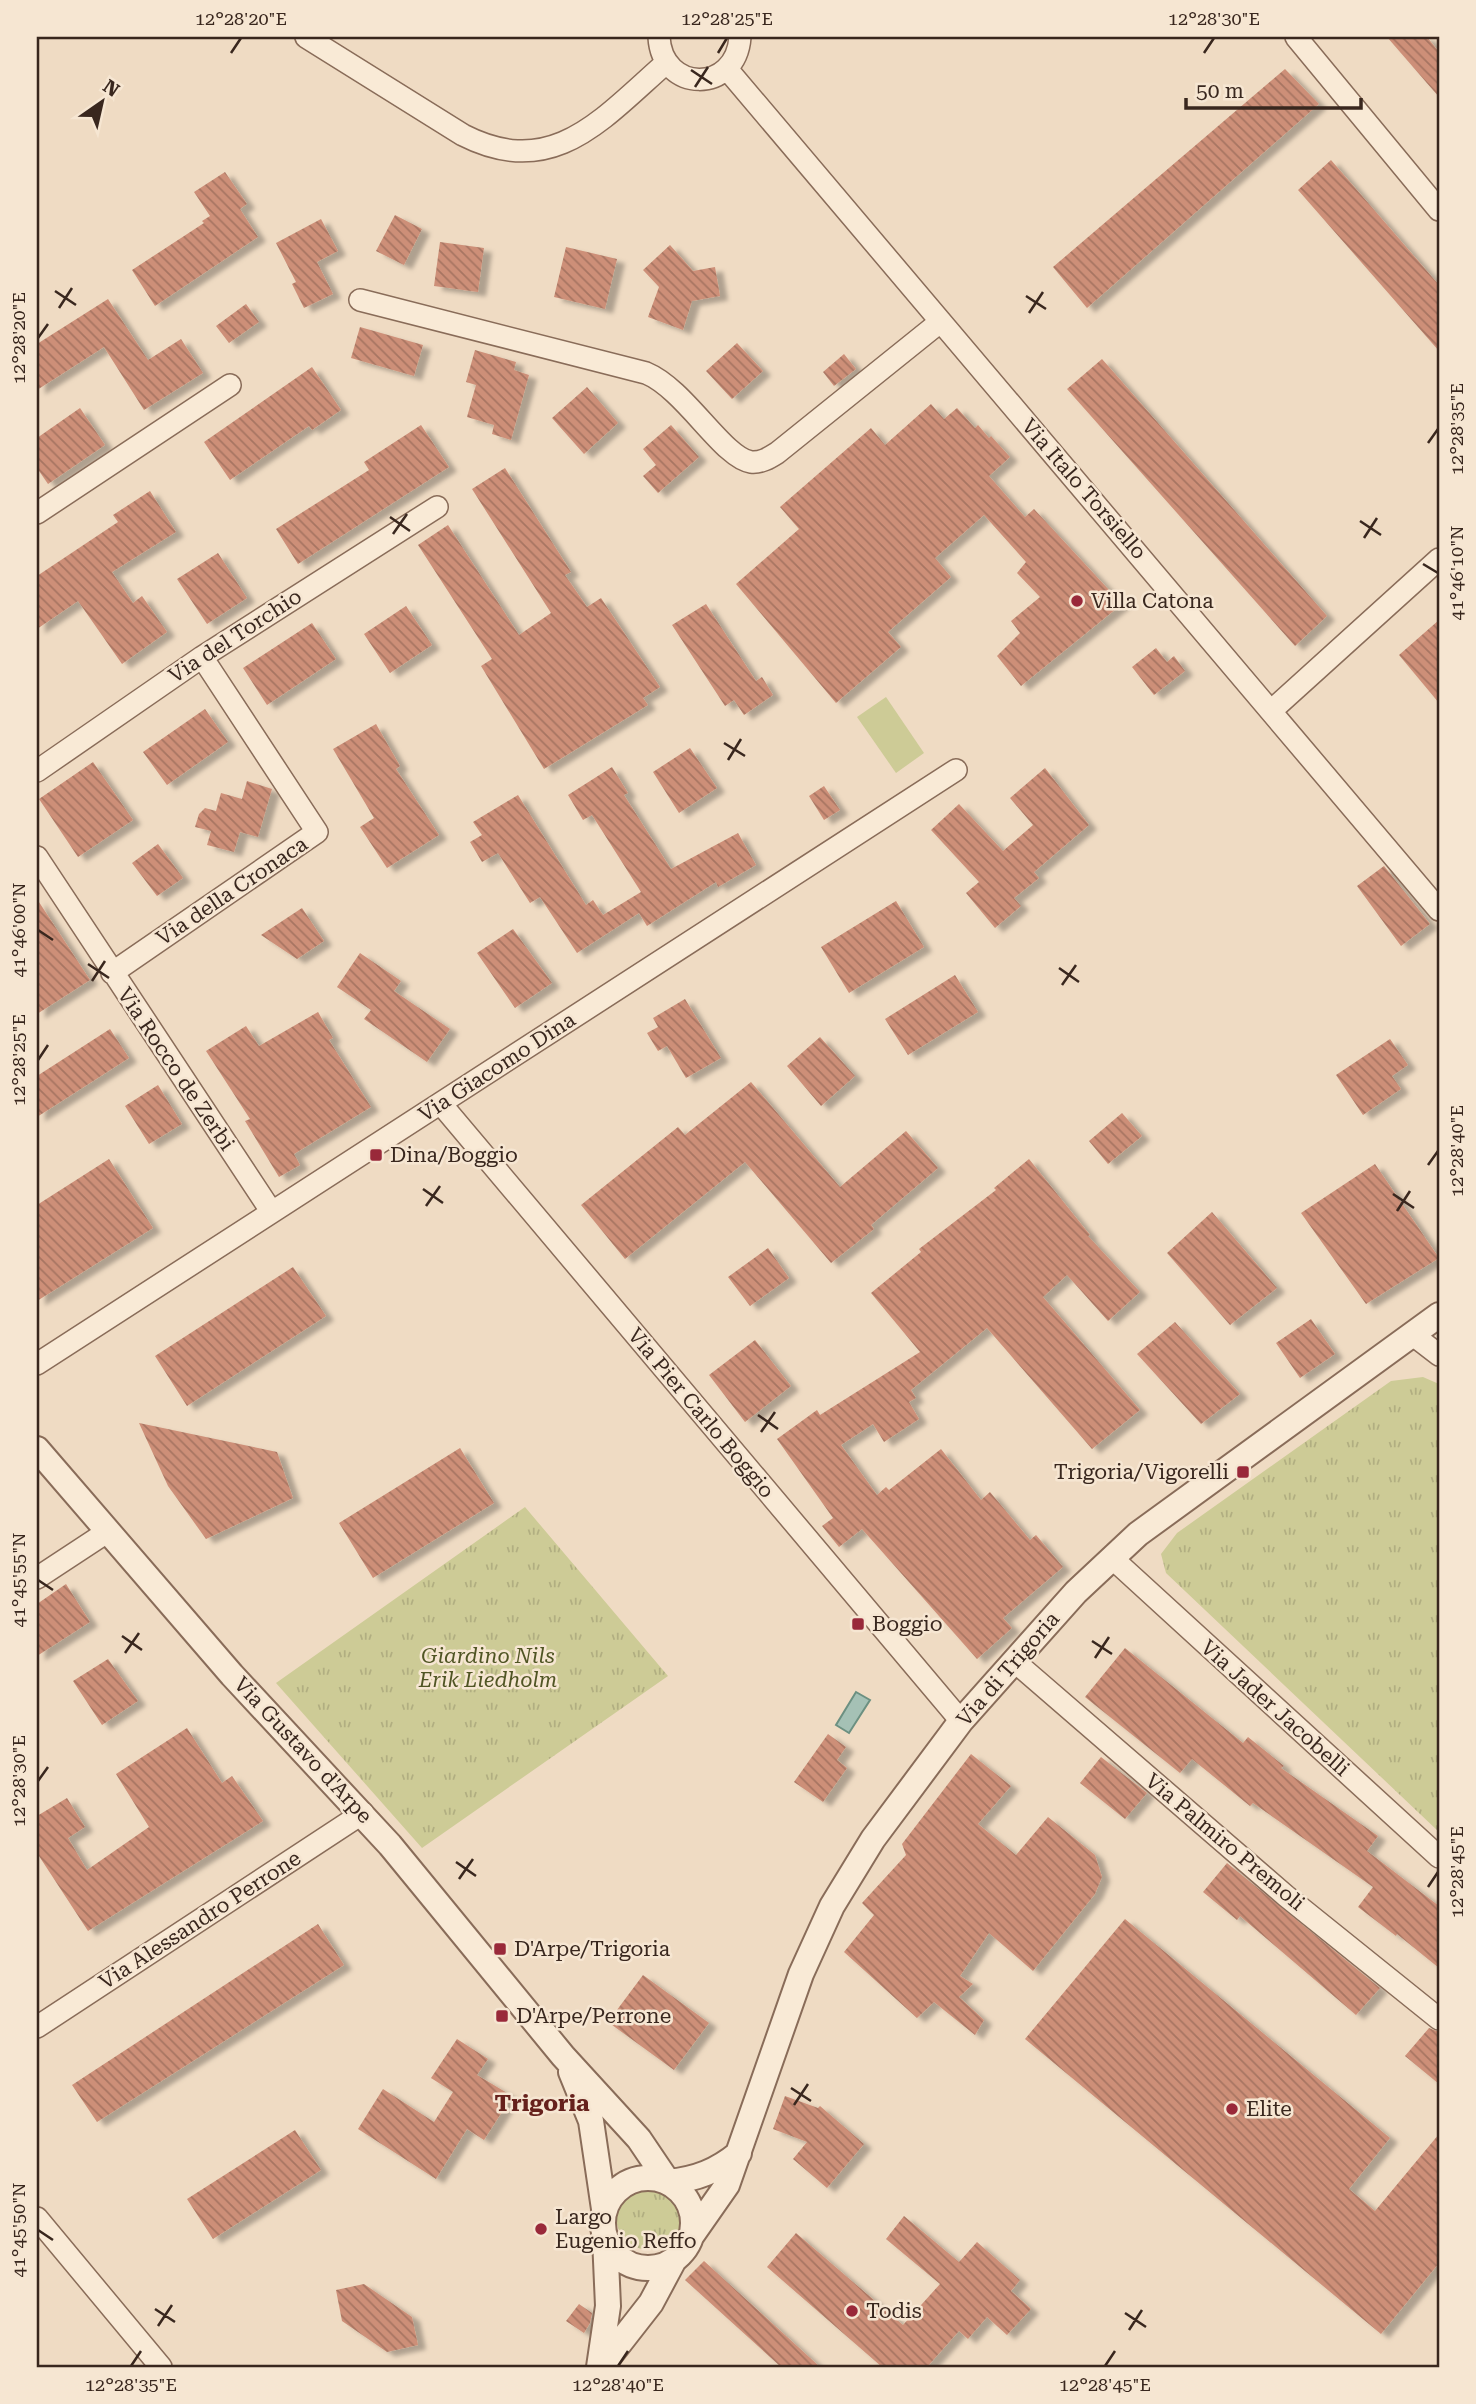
<svg xmlns="http://www.w3.org/2000/svg" width="1476" height="2404" font-family="'Roboto Serif',serif">
	<style>
		.grass { fill: url(#grass-tufts) }
		.pitch { fill: #cdcb96 }
		.water { fill: #a5c1b5; stroke: #6c9081; stroke-width: 2 }
		.building { fill: url(#building-back-hatch); filter: url(#shadow) }
		.lines { fill: none; stroke-linecap: round; stroke-linejoin: round }
		.minor-casing { stroke: #896c59; stroke-width: 24 }
		.tertiary-casing { stroke: #896c59; stroke-width: 28 }
		.minor { stroke: #f9ead6; stroke-width: 21 }
		.tertiary { stroke: #f9ead6; stroke-width: 24 }
		.ticks { fill: none; stroke: #39271e; stroke-width: 2.5 }
		.poi-dot { fill: #99293a; stroke: #f6e6d2; stroke-width: 2.5 }
		.labels { text-anchor: middle; stroke-width: 5; stroke-linejoin: round; paint-order: stroke }
		.street-label { font-size: 21px; fill: #39271e; stroke: #f6e6d2 }
		.poi-label { font-size: 21px; fill: #39271e; stroke: #f6e6d2; text-anchor: start }
		.park-label { font-size: 21px; font-style: italic; fill: #505524; stroke: #f6e6d2 }
		.neighbourhood-label { font-size: 23px; font-weight: bold; fill: #66211c; stroke: #f6e6d2 }
		.neatline { fill: none; stroke: #39271e; stroke-width: 2.5 }
		.ticks-label { font-size: 18px; text-anchor: middle; fill: #39271e }
	</style>
	<defs>
		<pattern id="grass-tufts" width="24" height="20" patternUnits="userSpaceOnUse" patternTransform="scale(1.75)"><rect width="24" height="20" fill="#cdcb96"/><path d="M3 7l-1-3M5 7V3M7 7l1-3M15 17l-1-3M17 17v-4M19 17l1-3" fill="none" stroke="#b1ae81"/></pattern>
		<pattern id="building-back-hatch" width="6" height="6" patternUnits="userSpaceOnUse" patternTransform="scale(1.75)"><rect width="6" height="6" fill="#cd8f78"/><path d="M-1 5l2 2M0 0l6 6M5-1l2 2" fill="none" stroke="#a77562"/></pattern>
		<filter id="shadow"><feDropShadow dx="8" dy="4.5" stdDeviation="2" flood-color="#0004"/></filter>
	</defs>
	<rect width="100%" height="100%" fill="#efdbc3"/>
	<path class="grass" d="M1423,1377L1439,1384V1832L1166,1573L1161,1554L1177,1533L1391,1381Z
		M525,1507L668,1676L422,1848L276,1683Z
		M616 2216a34 34 0 1 1 68 0a34 34 0 1 1-68 0Z"/>
	<path class="pitch" d="M886,697L924,753L896,773L857,717Z"/>
	<path class="water" d="M856,1692L870,1700L849,1733L836,1725Z"/>
	<path class="building" d="M1387,37H1427L1439,52V97Z
		M1285,69L1319,104L1087,308L1053,267Z
		M1331,160L1439,285V351L1298,190Z
		M225,172L247,204L240,209L258,237L155,306L132,270L204,223L202,221L210,216L194,192Z
		M395,215L422,229L404,265L376,251Z
		M321,219L338,251L317,262L333,294L304,308L292,284L296,282L276,243Z
		M440,242L484,248L478,292L434,286Z
		M670,245L693,271L715,267L720,296L692,301L683,330L648,317L659,287L643,270Z
		M566,247L617,259L605,309L554,297Z
		M108,299L148,360L181,339L203,373L144,410L104,347L37,390V344Z
		M246,304L259,322L229,343L216,326Z
		M360,327L423,345L414,376L351,358Z
		M737,343L763,371L732,399L706,371Z
		M475,350L516,362L514,370L529,375L511,440L492,434L494,425L467,417L476,385L466,382Z
		M844,354L856,369L834,386L823,372Z
		M1102,359L1327,616L1295,646L1067,389Z
		M312,367L341,410L312,430L309,426L230,480L204,442Z
		M587,387L618,423L584,454L552,418Z
		M931,404L944,419L957,408L975,428L978,425L989,438L991,436L1010,457L989,476L1025,517L1034,509L1122,604L1021,686L997,656L1020,633L1011,621L1040,597L1017,573L1026,562L984,515L935,558L951,577L888,632L901,647L836,703L736,584L799,529L780,507L871,428L885,445Z
		M80,408L105,445L48,484L37,468V438Z
		M421,425L449,467L298,564L276,529L369,470L364,462Z
		M671,425L699,457L658,493L643,476L656,465L643,449Z
		M505,468L571,572L565,575L587,607L601,598L660,687L643,698L648,705L544,769L481,666L492,659L418,545L448,525L519,635L551,613L472,489Z
		M150,491L176,532L112,572L133,603L142,596L167,632L122,664L78,601L37,629V576L118,522L113,515Z
		M218,553L247,598L207,624L177,579Z
		M706,604L756,681L762,677L773,695L744,715L734,700L725,706L672,625Z
		M406,606L432,645L390,673L364,634Z
		M1439,620V703L1399,655Z
		M312,623L336,659L267,705L243,668Z
		M1156,648L1167,662L1174,656L1185,671L1154,695L1132,667Z
		M205,709L228,742L167,785L143,752Z
		M376,724L400,766L396,769L439,835L387,868L360,827L374,818L333,749Z
		M690,748L717,788L679,813L653,772Z
		M93,762L133,820L78,857L39,799Z
		M612,767L628,793L624,795L671,869L738,833L756,865L718,887L716,882L647,926L639,913L577,953L540,897L530,903L498,853L482,862L470,842L482,835L473,822L518,795L586,905L593,900L603,915L641,892L592,815L583,820L568,795Z
		M1045,768L1089,825L1034,872L1039,878L1014,898L1021,906L995,928L966,893L979,882L931,830L959,804L1003,851L1033,825L1010,798Z
		M247,781L272,789L258,837L240,832L234,852L207,845L211,831L195,827L199,814L205,808L216,811L221,793L242,799Z
		M824,786L840,810L824,820L809,796Z
		M158,844L183,878L157,896L132,863Z
		M1384,866L1430,924L1401,946L1357,886Z
		M37,899L90,980L37,1014Z
		M896,901L924,947L849,993L821,947Z
		M302,908L324,941L297,959L261,935Z
		M513,929L552,983L515,1008L477,953Z
		M360,953L401,981L394,991L450,1029L427,1062L364,1019L371,1010L337,987Z
		M955,975L978,1012L908,1055L885,1019Z
		M685,999L721,1058L686,1078L667,1046L658,1051L647,1033L658,1027L653,1018Z
		M318,1012L333,1038L329,1040L371,1107L294,1154L300,1165L279,1177L245,1121L250,1119L206,1051L246,1026L259,1046Z
		M110,1029L129,1058L37,1117V1076Z
		M820,1037L855,1076L821,1106L787,1066Z
		M1390,1039L1408,1065L1392,1076L1401,1089L1363,1115L1336,1075Z
		M751,1082L840,1187L906,1131L938,1168L871,1225L874,1229L831,1263L745,1162L625,1259L581,1205L678,1127L685,1135Z
		M158,1085L182,1124L149,1144L125,1106Z
		M1122,1113L1142,1136L1108,1164L1089,1141Z
		M109,1159L153,1228L37,1301V1205Z
		M1029,1159L1090,1235L1088,1236L1140,1292L1108,1321L1067,1275L1043,1297L1140,1410L1092,1449L987,1328L911,1390L916,1398L909,1402L919,1419L884,1442L873,1424L841,1445L877,1495L886,1487L889,1490L941,1449L981,1500L990,1492L1030,1540L1036,1535L1063,1567L1003,1618L1012,1628L977,1659L862,1529L839,1547L822,1526L833,1518L777,1439L817,1410L820,1415L920,1352L871,1293L921,1252L919,1249L996,1190L994,1188Z
		M1375,1164L1439,1258L1366,1304L1301,1213Z
		M1212,1212L1277,1288L1230,1325L1167,1253Z
		M768,1248L789,1278L750,1306L728,1277Z
		M293,1267L326,1316L187,1406L155,1356Z
		M1311,1319L1335,1354L1300,1378L1276,1343Z
		M1175,1322L1240,1394L1201,1424L1137,1354Z
		M755,1340L791,1386L745,1422L709,1375Z
		M139,1423L277,1452L293,1498L206,1539L168,1486Z
		M460,1448L494,1503L373,1578L339,1523Z
		M66,1584L90,1622L37,1656V1604Z
		M1125,1648L1243,1743L1248,1737L1284,1766L1281,1768L1378,1836L1367,1851L1439,1906V1968L1397,1934L1396,1936L1358,1907L1373,1887L1253,1803L1250,1806L1192,1759L1180,1773L1085,1697Z
		M108,1659L138,1701L102,1725L73,1681Z
		M187,1728L222,1783L232,1776L263,1821L88,1931L37,1853V1816L67,1798L85,1827L68,1838L87,1870L149,1827L116,1774Z
		M828,1734L846,1747L837,1760L847,1768L823,1802L794,1782Z
		M971,1754L1011,1786L978,1824L1016,1855L1048,1817L1095,1855L1102,1877L1095,1894L1033,1971L989,1933L960,1976L973,1984L959,1997L984,2020L975,2035L934,2002L917,2018L844,1952L874,1915L862,1903L906,1855L902,1844Z
		M1101,1757L1147,1793L1125,1819L1080,1783Z
		M1227,1863L1380,1988L1356,2015L1240,1916L1237,1920L1203,1892Z
		M1125,1919L1390,2138L1349,2189L1375,2211L1439,2134V2263L1381,2334L1025,2039Z
		M318,1924L344,1965L97,2122L72,2085Z
		M643,1975L709,2023L674,2070L608,2022Z
		M1429,2028L1439,2032V2084L1405,2056Z
		M457,2039L488,2059L477,2075L512,2096L484,2140L467,2129L436,2179L358,2129L383,2089L434,2122L453,2092L431,2078Z
		M785,2096L818,2108L820,2106L864,2144L827,2188L793,2159L807,2142L773,2129Z
		M295,2130L321,2170L213,2239L187,2199Z
		M904,2216L959,2262L977,2242L1020,2280L1011,2291L1031,2309L1007,2335L987,2317L968,2339L959,2331L927,2367H882L767,2267L796,2233L903,2325L940,2284L886,2239Z
		M704,2261L820,2367H781L685,2280Z
		M364,2284L412,2317L418,2345L387,2352L342,2321L336,2290Z
		M579,2304L592,2313L590,2323L584,2333L566,2321Z"/>
	<g class="lines">
		<g class="minor-casing">
			<path id="minor" d="M306,37L463,135C553,181 602,119 666,63
				M659,37C662,93 736,94 740,37
				M1296,37L1439,210
				M727,69L1439,910
				M360,300L646,373C685,389 723,458 751,462C761,463 769,458 777,453L940,322
				M37,513L230,385
				M1272,710L1439,559
				M37,771L202,657L437,507
				M37,857L271,1211
				M112,973L317,832L202,657
				M441,1104L961,1721
				M1413,1335L1439,1355
				M37,1364L956,770
				M1112,1558L1439,1857
				M37,1578L107,1532
				M1014,1661L1286,1896L1439,2019
				M37,2027L363,1813
				M37,2218L161,2367"/>
		</g>
		<g class="tertiary-casing">
			<path id="tertiary" d="M37,1449L232,1675L390,1845L563,2056L639,2139L668,2182
				M571,2072L591,2121L604,2209
				M603 2223a45 45 0 1 1 90 0a45 45 0 1 1-90 0Z
				M668,2182C697,2179 717,2171 739,2153
				M690,2238L727,2185L801,1974L832,1906L873,1839L961,1721L1076,1592L1138,1534L1439,1315
				M599,2367L608,2306L605,2238
				M601,2367L651,2303L674,2260"/>
		</g>
		<use href="#minor" class="minor"/>
		<use href="#tertiary" class="tertiary"/>
	</g>
	<path class="ticks" d="M231,53L241,38M718,53L727,38M1204,53L1214,38M691,70L712,84M695,87L708,67M55,291L76,305M1026,296L1046,309M59,308L72,288M1029,313L1043,292M38,338L48,324M1428,443L1438,429M390,517L410,531M1360,521L1381,535M393,534L407,514M1364,538L1377,518M1423,564L1438,573M724,743L745,756M728,760L741,739M38,930L53,940M88,964L109,978M1059,968L1079,982M92,981L105,961M1062,985L1076,965M38,1060L48,1045M1428,1165L1438,1151M423,1189L443,1203M1393,1194L1414,1208M426,1206L440,1186M1397,1211L1410,1191M758,1415L778,1429M761,1432L775,1412M38,1580L53,1590M122,1636L142,1650M1092,1641L1112,1654M125,1653L139,1633M1095,1658L1109,1637M38,1781L48,1767M456,1862L476,1876M459,1879L473,1859M1428,1887L1438,1872M791,2088L811,2101M794,2105L808,2084M38,2230L53,2240M155,2309L175,2322M1125,2313L1146,2327M158,2326L172,2305M1129,2330L1142,2310M131,2366L141,2351M618,2366L628,2351M1105,2366L1115,2351"/>
	<g class="poi-dot">
		<circle cx="1077" cy="601" r="7"/>
		<rect x="369" y="1148" width="14" height="14" rx="3.5"/>
		<rect x="1236" y="1465" width="14" height="14" rx="3.5"/>
		<rect x="851" y="1617" width="14" height="14" rx="3.5"/>
		<rect x="493" y="1942" width="14" height="14" rx="3.5"/>
		<rect x="495" y="2009" width="14" height="14" rx="3.5"/>
		<circle cx="1232" cy="2109" r="7"/>
		<circle cx="541" cy="2229" r="7"/>
		<circle cx="852" cy="2311" r="7"/>
	</g>
	<g class="labels">
		<g class="street-label">
			<text transform="translate(1084 489) rotate(49)" y="7">Via Italo Torsiello</text>
			<text transform="translate(235 636) rotate(-33)" y="7">Via del Torchio</text>
			<text transform="translate(232 891) rotate(-34)" y="7">Via della Cronaca</text>
			<text transform="translate(497 1067) rotate(-33)" y="7">Via Giacomo Dina</text>
			<text transform="translate(176 1069) rotate(56)" y="7">Via Rocco de Zerbi</text>
			<text transform="translate(701 1413) rotate(50)" y="7">Via Pier Carlo Boggio</text>
			<text transform="translate(1008 1669) rotate(-49)" y="7">Via di Trigoria</text>
			<text transform="translate(1275 1708) rotate(42)" y="7">Via Jader Jacobelli</text>
			<text transform="translate(303 1750) rotate(47)" y="7">Via Gustavo d'Arpe</text>
			<text transform="translate(1225 1842) rotate(40)" y="7">Via Palmiro Premoli</text>
			<text transform="translate(200 1920) rotate(-33)" y="7">Via Alessandro Perrone</text>
		</g>
		<g class="poi-label">
			<text x="1091" y="608">Villa Catona</text>
			<text x="390" y="1162">Dina/Boggio</text>
			<text x="1229" y="1479" text-anchor="end">Trigoria/Vigorelli</text>
			<text x="872" y="1631">Boggio</text>
			<text x="514" y="1956">D'Arpe/Trigoria</text>
			<text x="516" y="2023">D'Arpe/Perrone</text>
			<text x="1246" y="2116">Elite</text>
			<text x="555" y="2224">Largo<tspan x="555" dy="24">Eugenio Reffo</tspan></text>
			<text x="866" y="2318">Todis</text>
		</g>
		<g class="park-label">
			<text x="488" y="1663">Giardino Nils<tspan x="488" dy="24">Erik Liedholm</tspan></text>
		</g>
		<g class="neighbourhood-label">
			<text x="542" y="2111">Trigoria</text>
		</g>
	</g>
	<rect width="1476" height="2404" fill="none" stroke="#f6e6d2" stroke-width="77"/>
	<g transform="translate(102 102) rotate(34)" stroke="#f6e6d2" stroke-width="5" paint-order="stroke">
	<path d="M0-5L12 26L0 18L-12 26Z" fill="#39271e"/>
	<text y="-10" font-size="19" font-weight="bold" text-anchor="middle" fill="#39271e">N</text>
	</g>
	<path d="M1186 98v10h175v-10" fill="none" stroke="#39271e" stroke-width="3.5"/>
	<text x="1196" y="98" font-size="21" fill="#39271e" stroke="#f6e6d2" stroke-width="5" paint-order="stroke">50 m</text>
	<rect x="38" y="38" width="1400" height="2328" class="neatline"/>
	<g class="ticks-label">
		<text x="241" y="25">12°28'20"E</text>
		<text x="727" y="25">12°28'25"E</text>
		<text x="1214" y="25">12°28'30"E</text>
		<text transform="translate(19 338) rotate(-90)" y="6">12°28'20"E</text>
		<text transform="translate(1457 429) rotate(-90)" y="6">12°28'35"E</text>
		<text transform="translate(1457 573) rotate(-90)" y="6">41°46'10"N</text>
		<text transform="translate(19 930) rotate(-90)" y="6">41°46'00"N</text>
		<text transform="translate(19 1060) rotate(-90)" y="6">12°28'25"E</text>
		<text transform="translate(1457 1151) rotate(-90)" y="6">12°28'40"E</text>
		<text transform="translate(19 1580) rotate(-90)" y="6">41°45'55"N</text>
		<text transform="translate(19 1781) rotate(-90)" y="6">12°28'30"E</text>
		<text transform="translate(1457 1872) rotate(-90)" y="6">12°28'45"E</text>
		<text transform="translate(19 2230) rotate(-90)" y="6">41°45'50"N</text>
		<text x="131" y="2391">12°28'35"E</text>
		<text x="618" y="2391">12°28'40"E</text>
		<text x="1105" y="2391">12°28'45"E</text>
	</g>
</svg>
